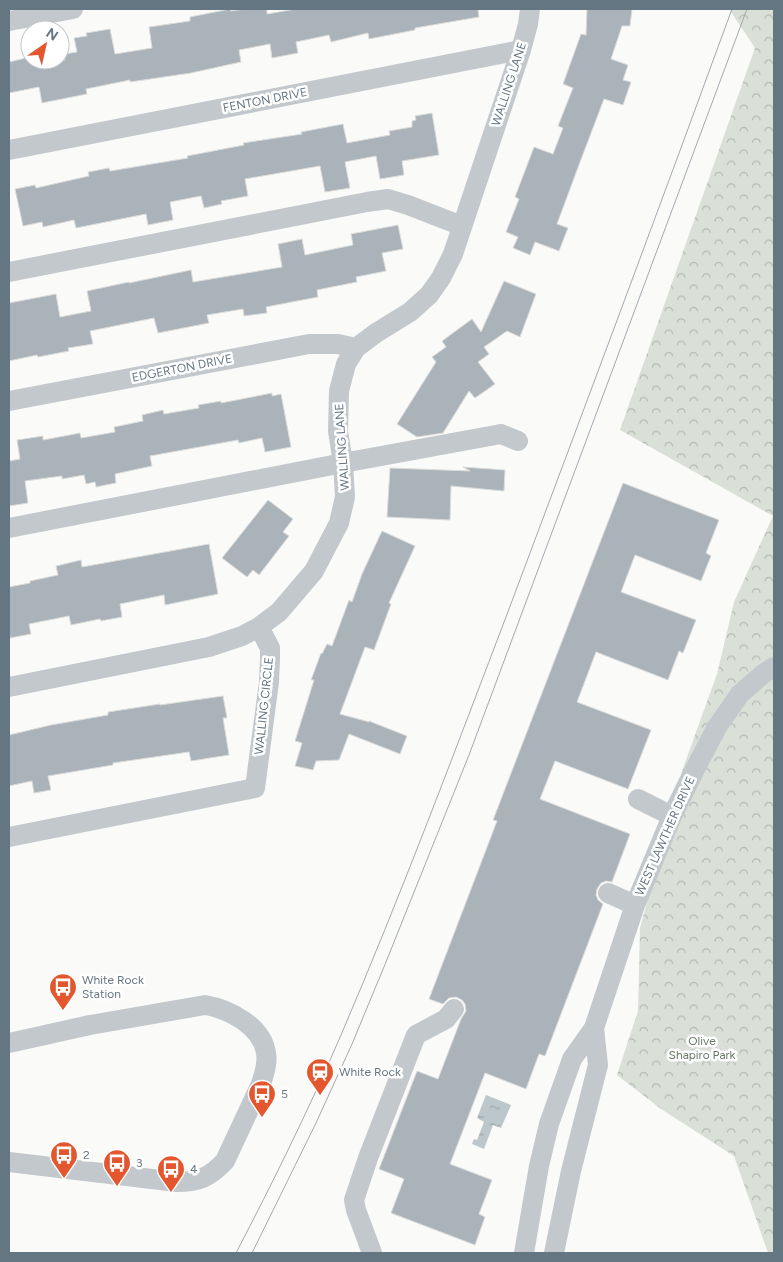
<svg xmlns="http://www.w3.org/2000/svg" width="783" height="1262" font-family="Figtree,sans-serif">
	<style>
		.park { fill: url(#park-crowns) }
		.water { fill: url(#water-ripples) }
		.building { fill: #aab3b9; stroke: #dcdcda }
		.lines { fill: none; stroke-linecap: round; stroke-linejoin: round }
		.minor { stroke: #c3c8cc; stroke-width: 20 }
		.tram { stroke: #a2aab0; stroke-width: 1 }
		.labels { text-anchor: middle; stroke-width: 5; stroke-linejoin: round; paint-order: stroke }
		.street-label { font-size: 12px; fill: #657683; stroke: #fff }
		.poi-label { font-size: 12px; fill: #657683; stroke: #fff; text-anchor: start }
		.park-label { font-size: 12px; fill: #687a64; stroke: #fff }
	</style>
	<defs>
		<pattern id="park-crowns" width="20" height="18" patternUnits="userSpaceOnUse" patternTransform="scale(1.25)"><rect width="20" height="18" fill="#dadfd7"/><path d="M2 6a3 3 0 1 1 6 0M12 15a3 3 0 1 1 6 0" fill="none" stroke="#b4b9b4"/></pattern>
		<pattern id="water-ripples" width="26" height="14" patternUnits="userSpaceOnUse" patternTransform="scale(1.25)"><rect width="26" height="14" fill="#bbc7cb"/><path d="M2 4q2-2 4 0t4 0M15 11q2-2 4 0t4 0" fill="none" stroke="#9ca6aa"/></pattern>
	</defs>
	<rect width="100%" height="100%" fill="#fafaf8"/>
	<path class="park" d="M729,9H774V1253H768L734,1156L661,1109L617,1075L638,1011L640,928L682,771L717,674L734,602L773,516L620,430L755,48Z"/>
	<path class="water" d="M486,1095L511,1105L501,1128L493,1125L484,1149L472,1144L474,1139L477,1140L484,1122L477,1118Z"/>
	<path class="building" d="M230,9L231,11L245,9H267V14L296,9H478L479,17L415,28V30L369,39L368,33L331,42L329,35L296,42L298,53L272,58L270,44L239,50L241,62L191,73L130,82V80L86,89L87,94L42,103L39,87L9,93V62L30,57V60H65L64,54L77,52L74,38L87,36L86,33L110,29L115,54L152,48L149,27L190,21V17Z
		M587,9H632L630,26H622L611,59L628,65L623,80L631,82L623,105L604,99L580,162L557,224L568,228L559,251L535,242L530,255L513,248L518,237L506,232L519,199L515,197L534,147L553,154L563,128L558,126L573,88L563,84L581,34L586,35Z
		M432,113L439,155L402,161L404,175L380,179L376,156L345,162L350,188L325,192L320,166L245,179L248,196L221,201L222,204L204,208L201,196L170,202L173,220L148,225L146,214L76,228L74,220L43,227L42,222L23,226L15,189L35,185L36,188L89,176L88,172L109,168L110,171L188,158L187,156L244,145L243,143L302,134L301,132L343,124L347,143L390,135L389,131L412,127V121L416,120L415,116Z
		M398,225L403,249L382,253L386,271L356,277L357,282L317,290L318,297L266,307L267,313L244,316L243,309L207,315L209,323L158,333L154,318L90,331L93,344L68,348L69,351L38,357L37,355L9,361V303L56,294L60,317L91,311L87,291L129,282V283L191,270L193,282L282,267L278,244L302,239L305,255L353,245L351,234Z
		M504,281L536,294L520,337L507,331L484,347L489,354L478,362L495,384L475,398L469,391L443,433L417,437L397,424L436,362L432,357L446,347L442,341L472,319L481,332Z
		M272,393V396L281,394L291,447L265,452L262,438L239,443L238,440L150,456L152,466L115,474L116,483L96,487L95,482L86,484L84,475L62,479V476L25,481L28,503L9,506V461L20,459L17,440L43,436V440L80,433L81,438L115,432L114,427L143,421L142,415L163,410L164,414L199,408L198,405L221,401V403Z
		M463,467L505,470L504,491L451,486L450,520L387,517L390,468L470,471Z
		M623,483L719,520L706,553L711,556L701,581L635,555L621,592L696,620L683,653L679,651L668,680L596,652L577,702L651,730L628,789L555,761L540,799L630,834L612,882L606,881L601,883L597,889L596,895L598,900L603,904L545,1056L539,1054L526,1089L485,1073L450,1164L492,1180L479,1214L485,1217L475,1245L391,1213L404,1179L379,1169L417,1071L438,1079L461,1019L466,1011L465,1004L462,1000L456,997L449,998L443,1004L429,999L497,821L493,820Z
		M268,500L293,519L283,532L289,536L259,575L253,570L247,577L222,558Z
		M382,531L415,546L389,603L391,604L374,650L365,647L340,714L369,722V721L407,736L400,754L349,734L339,760L316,761L313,770L295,766L302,743L295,741L314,680H311L321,653L322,654L327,644L332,646L349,600L352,602L362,574Z
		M209,544L218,594L165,605L164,595L120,604L122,617L101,621L100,619L71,625L69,616L29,624L31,634L10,638L9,628V587L30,583V581L58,575L56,566L81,560L82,567Z
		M223,696L227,718H223L229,755L191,761L189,752L113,763V765L48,776L51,790L34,793L32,781L9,786V735L51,725L108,715V712L160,704V705Z"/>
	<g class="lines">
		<path class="minor" d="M9,21L73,9
			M9,150L521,50
			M9,272L367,202L388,199L408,205L462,226
			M9,401L309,344H338L356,348
			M9,528L343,463L501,434L518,441
			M9,687L209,647L242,636L259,627L279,612L314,571L339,523L345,497L343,463L338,431L339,391L346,364L356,348L376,333L410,312L429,295L441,278L453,254L521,50L528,24L530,9
			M638,799L672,816
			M9,837L255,788L269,682L270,659V648L259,627
			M608,893L635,905
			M9,1043L90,1025L205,1005C229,1009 262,1026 266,1053C268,1064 264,1074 261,1084L225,1161C210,1177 199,1182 177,1182L9,1162
			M372,1253L356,1210L354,1200L368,1158L416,1035L446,1019L454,1009
			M524,1253L539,1166L549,1124L572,1059L594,1028L635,905L672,816L695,769L717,727L740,694L763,674L774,667
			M554,1253L571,1171L598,1065L594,1028"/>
		<path class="tram" d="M236,1253C273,1182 309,1109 341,1035C401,895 455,751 509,609C584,409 659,209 732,9
			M252,1253L316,1123L352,1044L386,962L469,755L747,9"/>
	</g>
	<defs>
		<g id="bus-pin" transform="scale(1.4375)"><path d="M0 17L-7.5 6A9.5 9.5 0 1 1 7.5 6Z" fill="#e4572e" stroke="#fff"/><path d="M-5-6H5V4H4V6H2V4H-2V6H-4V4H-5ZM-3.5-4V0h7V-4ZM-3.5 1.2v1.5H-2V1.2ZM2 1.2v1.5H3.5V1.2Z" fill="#fff"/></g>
		<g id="station-pin" transform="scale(1.4375)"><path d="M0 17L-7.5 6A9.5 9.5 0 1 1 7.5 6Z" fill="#e4572e" stroke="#fff"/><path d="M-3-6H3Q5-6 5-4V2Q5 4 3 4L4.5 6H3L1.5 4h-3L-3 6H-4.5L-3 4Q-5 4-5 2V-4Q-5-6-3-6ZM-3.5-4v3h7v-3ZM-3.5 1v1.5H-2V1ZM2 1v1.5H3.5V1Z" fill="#fff"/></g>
	</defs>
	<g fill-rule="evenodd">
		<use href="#bus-pin" x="63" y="987"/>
		<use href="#station-pin" x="320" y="1072"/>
		<use href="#bus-pin" x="262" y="1094"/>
		<use href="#bus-pin" x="64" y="1155"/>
		<use href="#bus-pin" x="117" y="1163"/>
		<use href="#bus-pin" x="171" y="1169"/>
	</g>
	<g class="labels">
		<g class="street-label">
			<text transform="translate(509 84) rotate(-72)" y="4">WALLING LANE</text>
			<text transform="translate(265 100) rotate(-11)" y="4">FENTON DRIVE</text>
			<text transform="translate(182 368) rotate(-11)" y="4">EDGERTON DRIVE</text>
			<text transform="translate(342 447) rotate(-94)" y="4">WALLING LANE</text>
			<text transform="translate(264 706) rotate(-84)" y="4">WALLING CIRCLE</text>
			<text transform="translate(665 836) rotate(-66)" y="4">WEST LAWTHER DRIVE</text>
		</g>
		<g class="poi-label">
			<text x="82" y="984">White Rock<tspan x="82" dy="14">Station</tspan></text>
			<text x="339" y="1076">White Rock</text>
			<text x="281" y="1098">5</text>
			<text x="83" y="1159">2</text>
			<text x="136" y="1167">3</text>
			<text x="190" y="1173">4</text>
		</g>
		<g class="park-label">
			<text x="702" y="1045">Olive<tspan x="702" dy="14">Shapiro Park</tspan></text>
		</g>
	</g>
	<rect width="783" height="1262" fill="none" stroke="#657683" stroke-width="20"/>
	<g transform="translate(45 45) rotate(34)"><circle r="24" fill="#ffffff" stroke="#c1c8cd"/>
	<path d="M0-4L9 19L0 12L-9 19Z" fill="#e4572e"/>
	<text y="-8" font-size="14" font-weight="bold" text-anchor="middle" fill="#657683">N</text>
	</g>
</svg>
